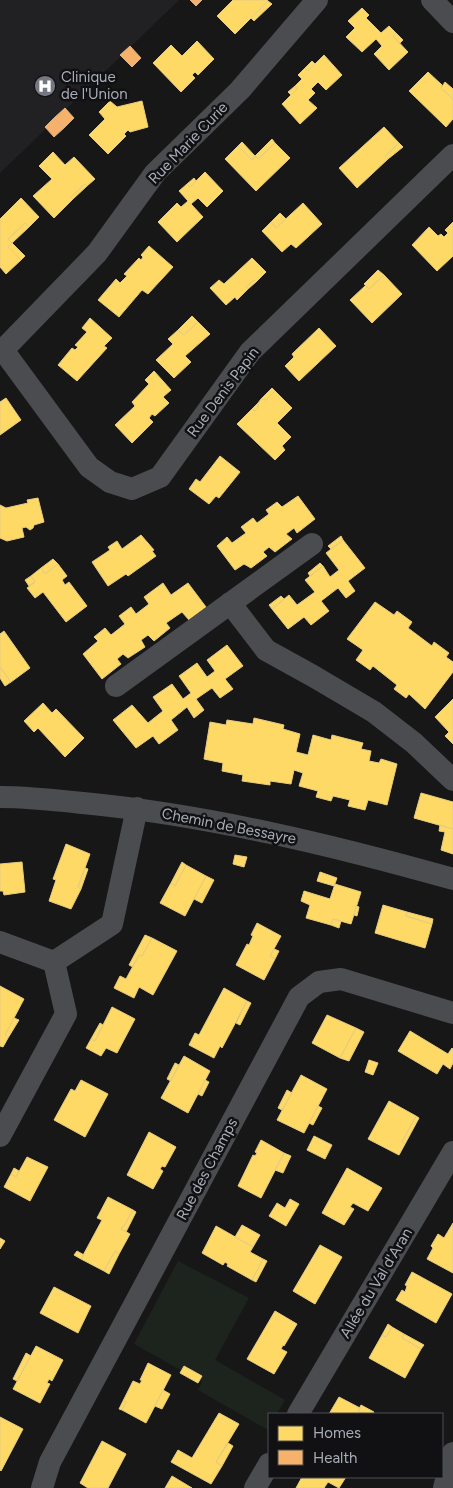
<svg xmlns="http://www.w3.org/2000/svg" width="453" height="1488" font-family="Figtree,sans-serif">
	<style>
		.built { fill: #212123 }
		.green { fill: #1d241e }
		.homes { fill: #ffd966; stroke: #e5cc7f }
		.health { fill: #f6b26b; stroke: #dfb082 }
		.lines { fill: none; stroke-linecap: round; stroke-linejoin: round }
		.minor { stroke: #4b4c50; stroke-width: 22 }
		.labels { text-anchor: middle; stroke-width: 5; stroke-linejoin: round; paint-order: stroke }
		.poi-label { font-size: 15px; fill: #a8adb8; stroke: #111113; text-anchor: start }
		.street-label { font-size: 15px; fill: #a8adb8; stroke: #111113 }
	</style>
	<rect width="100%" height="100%" fill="#171717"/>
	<path class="built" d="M0,0H179L0,173Z"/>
	<path class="green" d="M178,1261L249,1298L215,1360L285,1400L277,1414H269L268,1430L198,1390L202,1382L134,1344Z"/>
	<path class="homes" d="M233,0H267L268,1L235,34L217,16Z
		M268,1L272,4L254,21L251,18Z
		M362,8L369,15L366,18L381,33L389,26L396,33L393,36L408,52L389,70L374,54L382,46L376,39L362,52L346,37L355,28L348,21Z
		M396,33L403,40L400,43L393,36Z
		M197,41L214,59L198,75L195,72L192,75L195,78L181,92L153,63L171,45L182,56Z
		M324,55L342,75L326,90L318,82L311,89L315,93L308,100L317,108L300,124L282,104L297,89L295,86L302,79L298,75L305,68L308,71Z
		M312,61L315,64L308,71L305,68Z
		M428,72L442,85L441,88L453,99V119L446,127L409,91Z
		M445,82L453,89V99L441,88Z
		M295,86L297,89L291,95L288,92Z
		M110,101L117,107L142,101L148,127L130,132L128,130L124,134L126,136L108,154L89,135L105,119L99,112Z
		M384,127L399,143L385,156L388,159L357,188L339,168Z
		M272,139L275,143L258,159L255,156Z
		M242,142L255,156L252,160L238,146Z
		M275,143L290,158L256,191L225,159L238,146L252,160L255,156L258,159Z
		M399,143L403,147L388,159L385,156Z
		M53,152L65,165L74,157L95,179L87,186L85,184L71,197L73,199L54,218L33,196L52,179L39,166Z
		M205,172L223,191L207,207L198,198L191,204L203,217L177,242L158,222L177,203L181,207L188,201L179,191L187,184L190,187Z
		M194,178L196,181L190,187L187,184Z
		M85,184L87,186L73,199L71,197Z
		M21,198L39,217L29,227L25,223L8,239L12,243L8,247L21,260L6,274L0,267V219Z
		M303,203L322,224L296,248L291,244L282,252L262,231L271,222L276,228Z
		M280,213L286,219L276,228L271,222Z
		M453,222V256L437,271L412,245L429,227L438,236L441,234L444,237L448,233L445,230Z
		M25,223L29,227L12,243L8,239Z
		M12,243L25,256L21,260L8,247Z
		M149,246L173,267L148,294L142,290L119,317L98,300L116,279L120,283L127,276L124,274L139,258L141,260L143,257L141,255Z
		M252,258L266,272L256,282L254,280L246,287L248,289L237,300L235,297L226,305L210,288L219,280L224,284Z
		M378,270L384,275L369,289L364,284Z
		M384,275L402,294L372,323L350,300L366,285L369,289Z
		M254,280L256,282L248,289L246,287Z
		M192,316L198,322L184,335L178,330Z
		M90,318L112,338L104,346L107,348L77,381L58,365L72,348L75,350L78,347L75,345L87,332L82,328Z
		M198,322L210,334L185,356L191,362L174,378L156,360L173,344L168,339L178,330L184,335Z
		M319,328L336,346L299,381L285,366L294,357L292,354Z
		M154,371L171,390L163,397L169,403L155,416L152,414L149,418L153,422L132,443L115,425L135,406L132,402L149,384L145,380Z
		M272,388L275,391L266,400L261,399Z
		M275,391L292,408L277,423L291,437L282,446L285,450L275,460L237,424L252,409L255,411L258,408V403L261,399L266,400Z
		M6,398L21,420L0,435V402Z
		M258,403V408L255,411L252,409Z
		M220,456L240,472L219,498L216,496L209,504L189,489L196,479L200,482Z
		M298,496L315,519L297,533L294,528L286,534L292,539L275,552L269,547L263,552L267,556L251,568L244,564L235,570L217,546L227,537L232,543L246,533L241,527L253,518L257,523L269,514L266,510L277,502L282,507Z
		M38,498L44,522L34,525L33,528L30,530L26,527L22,528L24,537L7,541L0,538V505L6,508L28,503L27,500Z
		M141,535L154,550L152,551L156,556L128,576L126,574L108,586L92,562L110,550L108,547L117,541L122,549Z
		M341,536L343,540L331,549L328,546Z
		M343,540L365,568L348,581L355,591L346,598L338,588L321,601L329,611L311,625L304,617L288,629L272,609L289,595L297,605L315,592L305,580L323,566L330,577L339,570L326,553Z
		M53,559L58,564L45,574L41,568Z
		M320,563L323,566L310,576L308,573Z
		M58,564L67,576L62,580L65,585L69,582L87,606L66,622L43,592L35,598L27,588L35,582L31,576L41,568L45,574Z
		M31,576L35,582L29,586L25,580Z
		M163,583L171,595L188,583L206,607L189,620L182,612L166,623L170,628L154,641L148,635L141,640L145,647L128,658L123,654L117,659L121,664L102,679L83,654L98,641L94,637L105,628L111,635L125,624L119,616L131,607L136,614L149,604L144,597Z
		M281,596L284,599L272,609L269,605Z
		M375,602L394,615L397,611L412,622L408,628L432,646L434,642L449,653L446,657L453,662V672L425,709L409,694L406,698L394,689L397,685L373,666L370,670L356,660L363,650L347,639Z
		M4,631L30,668L11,682L0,667V634Z
		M227,645L243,666L225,679L233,689L220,698L212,688L196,699L204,710L194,718L187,707L171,720L178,730L159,744L153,736L136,748L113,720L132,705L148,723L163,711L153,697L172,684L183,699L191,693L179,676L197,663L207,677L215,671L207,660Z
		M0,667L11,682L5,686L0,678Z
		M453,699V744L445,736L449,732L435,717Z
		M43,703L52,713L56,709L84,738L65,757L38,728L34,732L24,721Z
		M254,718L284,725L283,729L300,734L296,752L308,755L313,735L331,740L332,735L363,743L361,749L371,751L369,761L379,763L381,759L397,764L387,805L368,800L365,810L348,806L350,800L333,796L331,801L316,797L318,791L299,786L303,773L294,770L291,784L270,781V785L242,781L243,775L222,771L223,763L204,759L210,722L226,725L227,720L253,724Z
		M421,793L453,802V829L414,818Z
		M440,825L453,829V854L441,850L445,832L439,831Z
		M66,844L90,854L78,887L81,889L71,909L49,901L56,880L53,879Z
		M235,855L247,857L244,867L233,864Z
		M22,862L25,892L4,895L3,891H0V864Z
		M182,862L186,865L175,886L171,883Z
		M186,865L206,876L185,916L160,903L171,883L175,886Z
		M85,868L88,869L81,889L78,887Z
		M320,872L337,878L334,886L317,881Z
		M206,876L214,880L202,903L194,899Z
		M335,884L361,892L351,924L333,919L331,925L306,918L310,905L301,901L304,891L330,899Z
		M383,905L407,912L406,916L432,924L425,948L375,933Z
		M356,906L359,907L357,916L354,915Z
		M407,912L433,919L432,924L406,916Z
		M333,919L341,921L339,928L331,925Z
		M257,923L281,936L270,956L275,959L264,980L236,965L247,944L249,945L253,936L251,935Z
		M145,935L152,938L142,956L139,955L133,967L129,965Z
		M152,938L177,951L153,995L139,987L134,998L114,988L120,976L126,979L139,955L142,956Z
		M274,949L279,951L275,959L270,956Z
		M0,986L24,999L5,1035L8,1038L3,1047L0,1046Z
		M224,988L247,1001L222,1048L220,1046L214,1058L189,1045L195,1033L199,1035Z
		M247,1001L251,1003L240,1025L236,1023Z
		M112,1007L135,1019L117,1053L106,1048L101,1056L86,1048L91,1039L95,1041Z
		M327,1015L356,1028L340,1058L312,1043Z
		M14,1018L19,1020L8,1038L5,1035Z
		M100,1023L103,1025L95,1041L91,1039Z
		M356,1028L364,1032L349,1061L340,1058Z
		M410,1031L448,1054L452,1048L453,1049V1063L450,1069L443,1064L437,1074L398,1051Z
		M184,1056L210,1071L188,1113L161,1098Z
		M369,1060L378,1063L373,1075L365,1072Z
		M175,1063L179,1065L171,1081L167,1079Z
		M301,1075L327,1089L304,1133L277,1120Z
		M81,1080L108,1094L85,1137L54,1120L71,1089L75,1091Z
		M205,1080L209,1082L202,1096L198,1094Z
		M287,1090L292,1093L282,1110L278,1108Z
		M389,1101L416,1116L402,1142L405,1144L399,1155L368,1139Z
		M318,1106L322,1108L313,1125L309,1123Z
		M416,1116L419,1118L405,1144L402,1142Z
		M149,1132L176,1147L165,1167L162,1166L160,1169L163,1171L153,1189L127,1175Z
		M314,1136L332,1145L325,1159L307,1150Z
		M261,1140L284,1153L261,1198L238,1186L253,1155L255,1156L257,1153L255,1152Z
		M284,1153L291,1156L283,1173L275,1170Z
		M27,1157L48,1167L30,1201L4,1187L11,1174L16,1177Z
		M14,1168L19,1171L16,1177L11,1174Z
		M347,1168L382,1188L368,1211L353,1203L350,1207L354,1209L344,1225L322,1213Z
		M108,1197L133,1210L124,1226H123L121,1229L130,1234L119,1254L115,1251L104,1271L81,1259L102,1220L97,1218Z
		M290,1199L299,1204L286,1226L269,1216L277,1203L285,1208Z
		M133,1210L136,1212L126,1232L121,1229L123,1226H124Z
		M453,1223V1273L427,1259L433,1248L431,1246L438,1234L444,1238Z
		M242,1225L260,1235L253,1247L235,1237Z
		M216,1226L253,1247L250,1252L263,1259L252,1280L227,1266L228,1264L225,1262L223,1265L202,1253Z
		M0,1238L5,1241L0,1249Z
		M320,1245L342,1257L315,1304L293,1291Z
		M77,1251L84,1255L81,1259L74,1255Z
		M115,1251L119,1254L109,1274L104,1271Z
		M263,1259L267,1261L256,1282L252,1280Z
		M412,1272L452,1294L436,1323L396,1300L402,1290L405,1292L407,1286L405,1285Z
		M54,1287L91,1306L78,1333L40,1313Z
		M275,1311L297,1324L284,1346L283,1345L281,1349L287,1352L274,1374L247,1359Z
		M388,1324L392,1327L386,1337L382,1335Z
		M392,1327L404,1334L402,1338L421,1349L405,1378L369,1358L382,1335L386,1337Z
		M404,1334L424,1345L421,1349L402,1338Z
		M36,1346L63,1360L52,1381L49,1379L47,1383L50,1384L40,1403L13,1389Z
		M26,1353L31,1356L17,1381L13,1379Z
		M148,1363L171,1375L146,1423L122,1410L126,1402L123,1401L133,1381L140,1384L142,1380H140Z
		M184,1366L202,1376L198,1383L180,1373Z
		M163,1390L170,1394L162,1409L155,1406Z
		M339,1397L360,1408L358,1411L363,1414H329Z
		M123,1401L126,1402L122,1410L119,1409Z
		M361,1405L374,1412L373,1414H363L358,1411Z
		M219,1413L239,1424L216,1462L222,1466L211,1484L171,1462L178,1450L192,1458Z
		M0,1417L23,1429L1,1471L0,1470Z
		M102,1441L126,1454L108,1488H88L80,1483Z
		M228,1443L233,1446L222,1466L216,1462Z
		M172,1476L192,1488H165Z
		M302,1477L321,1478L346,1477L339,1488L328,1482L324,1488H296Z"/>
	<path class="health" d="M190,0H202L196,6Z
		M130,46L141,58L132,67L120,55Z
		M65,108L74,118L64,128L54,118Z
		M54,118L64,128L54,137L45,127Z"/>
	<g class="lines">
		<path class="minor" d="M432,0L453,22
			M3,350L89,467L110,482L132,489L160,477L250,352L453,155
			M0,353L97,253L155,173L240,90L317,0
			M230,603L266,650L313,676L374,712L414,743L453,780
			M116,686L312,544
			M0,797C28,797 55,800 83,803C208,815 332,845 453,879
			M0,942L54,962
			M0,1136L66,1014L54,962L112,924L137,808
			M298,1414L453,1152
			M42,1488L50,1462L299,997L319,982L341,979L453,1013
			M255,1488L269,1464
			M444,1488L453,1453"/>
	</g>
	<defs>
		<g id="hospital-disc" transform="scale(1.125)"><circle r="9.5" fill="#757880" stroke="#111113"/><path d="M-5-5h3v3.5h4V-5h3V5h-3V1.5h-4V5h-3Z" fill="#fff"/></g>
	</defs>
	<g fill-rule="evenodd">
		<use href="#hospital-disc" x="45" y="86"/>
	</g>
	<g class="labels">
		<g class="poi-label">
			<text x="61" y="82">Clinique<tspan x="61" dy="17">de l'Union</tspan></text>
		</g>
		<g class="street-label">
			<text transform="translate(188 143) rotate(-46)" y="5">Rue Marie Curie</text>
			<text transform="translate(223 392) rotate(-53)" y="5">Rue Denis Papin</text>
			<text transform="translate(229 826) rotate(11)" y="5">Chemin de Bessayre</text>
			<text transform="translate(207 1169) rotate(-62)" y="5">Rue des Champs</text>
			<text transform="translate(376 1283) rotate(-59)" y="5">Allée du Val d'Aran</text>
		</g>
	</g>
	<rect x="268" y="1413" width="175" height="65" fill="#111113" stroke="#4d4f55"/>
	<rect x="278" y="1426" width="25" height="15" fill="#ffd966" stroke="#4d4f55"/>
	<text x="313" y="1438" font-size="15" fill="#a8adb8">Homes</text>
	<rect x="278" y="1450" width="25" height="15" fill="#f6b26b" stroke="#4d4f55"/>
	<text x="313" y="1463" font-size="15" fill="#a8adb8">Health</text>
</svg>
